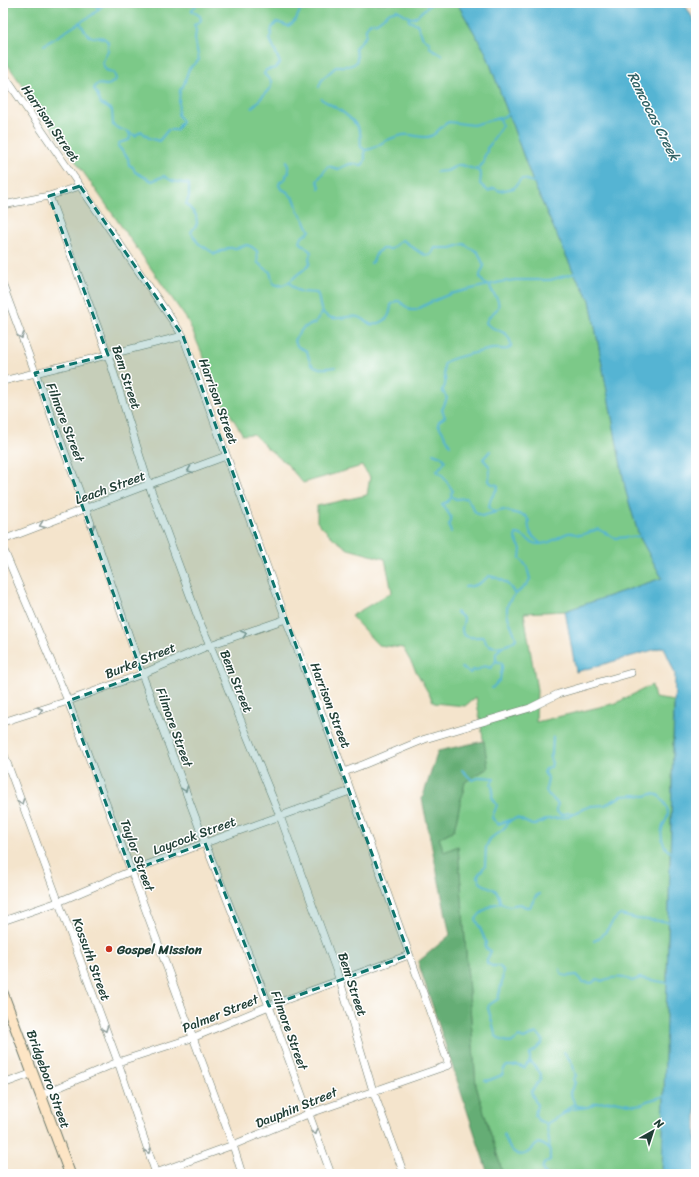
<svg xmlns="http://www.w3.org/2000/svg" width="699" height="1177" font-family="Sriracha,sans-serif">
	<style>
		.green { fill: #7cc988; stroke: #4e835e }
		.forest { fill: #65ad74; stroke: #427554 }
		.water { fill: #54b4d3; stroke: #3a7884 }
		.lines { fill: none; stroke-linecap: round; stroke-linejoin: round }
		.stream { stroke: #54b4d3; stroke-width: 2 }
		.minor-casing { stroke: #6a7769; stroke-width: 8 }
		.secondary-casing { stroke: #6a7769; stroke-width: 12 }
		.minor { stroke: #fff; stroke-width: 7 }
		.secondary { stroke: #fde5c5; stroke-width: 10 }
		.oneway { stroke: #8f9e9a }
		.marked { fill: #0f766e; fill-opacity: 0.2; stroke: #0f766e; stroke-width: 3; stroke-dasharray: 8 5; stroke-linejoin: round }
		.poi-dot { fill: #c8321e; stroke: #fff; stroke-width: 1.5 }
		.labels { text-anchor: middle; stroke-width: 3; stroke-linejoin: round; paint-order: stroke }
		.street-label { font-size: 13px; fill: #1f3d34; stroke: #fff }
		.poi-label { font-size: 13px; font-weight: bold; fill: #1f3d34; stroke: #fff; text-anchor: start }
		.water-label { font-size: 14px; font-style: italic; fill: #2f6164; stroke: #fff }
	</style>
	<rect width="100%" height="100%" fill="#fff"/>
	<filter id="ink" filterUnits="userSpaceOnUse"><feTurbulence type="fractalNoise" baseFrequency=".025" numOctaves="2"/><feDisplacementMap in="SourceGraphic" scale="8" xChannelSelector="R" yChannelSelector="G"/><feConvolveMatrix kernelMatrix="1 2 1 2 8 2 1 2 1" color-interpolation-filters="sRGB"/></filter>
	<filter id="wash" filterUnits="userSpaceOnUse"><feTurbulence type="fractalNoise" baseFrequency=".012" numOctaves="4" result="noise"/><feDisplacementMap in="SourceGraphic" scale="16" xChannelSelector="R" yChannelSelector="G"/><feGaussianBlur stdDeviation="0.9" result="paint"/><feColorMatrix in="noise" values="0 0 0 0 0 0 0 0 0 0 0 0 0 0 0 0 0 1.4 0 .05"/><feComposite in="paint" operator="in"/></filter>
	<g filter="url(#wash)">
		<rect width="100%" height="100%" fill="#f4e4cc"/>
		<path class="green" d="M3,3H457L486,53L533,182L574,273L590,300L626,492L639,536L662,578L565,611L524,613L537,690L536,722L616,703L652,685L655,698L674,701L662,1174H503L476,1086L458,846L444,852L439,838L454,830L465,782L488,768L476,697L465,706L434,703L403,648L378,645L351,616L392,592L385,559L348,549L333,538L317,522V506L367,495L370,477L362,466L303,483L286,463L266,447L253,434L243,435L224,404L188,321L3,58Z"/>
		<path class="forest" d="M484,741L488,768L465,782L454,830L439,838L444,852L458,846L476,1086L503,1174H481L487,1171L418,962L450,935L422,799L438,751Z"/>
		<path class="water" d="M457,3H684L696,24V1174H662L675,674L664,647L576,672L565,611L662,578L639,536L626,492L590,300L574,273L533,182L486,53Z"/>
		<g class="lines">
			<path class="stream" d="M95,3L98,9
				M312,3L316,5L324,3
				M408,16L409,21L417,24L423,38L430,43L429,47L442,55
				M79,22C84,27 84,33 90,36C97,40 101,33 108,42V51L102,63L106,70L114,73L116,79C106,90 106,82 96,85L94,89L97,94L101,104L112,110L113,125C120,131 129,130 135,136L141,131L149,138L159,141L168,130H177L182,121L178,115L180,90C186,85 185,77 189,69C192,65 196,63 199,60L195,40L196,30L194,25L199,23L201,20L200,16L192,11V9L195,7L197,3
				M44,45L92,15L105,3
				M319,87L322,79L337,66C343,66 357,68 357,58C357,54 355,51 355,48L364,38L366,35V28L370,23L377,22L390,12L397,10C402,12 407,17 412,18C417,19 425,6 433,3
				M252,108L271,87V81L264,74L266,70L276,68L280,63L270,39L272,28L277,22L288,26C300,20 297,12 304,3
				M129,133L130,136L129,140L119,143L118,146L128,158L129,165L133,167L135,172L152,181L164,176L172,181L189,184V197L186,204L196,215L197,224L191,232L198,243L215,254L228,248H236L247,245L252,247L257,251L258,263L270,272L273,283C283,290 291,280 298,274C302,271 307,268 310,263L309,258L311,252L300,242L302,237L310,231L302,216L298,211L295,200L286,191L281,189L279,185L280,182L286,178V175L289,173L287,161
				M365,150C374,149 378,145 385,141C390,139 397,136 403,135C412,133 423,140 431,136C438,133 441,125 449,122L473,125L503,117L511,113
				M475,169L476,168H479L484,162V157L487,152V148L490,145L502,125L500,118
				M436,172L447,171L458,165H462L479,171L481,175L480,184L488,191L494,188L500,191L514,188L521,179H524L533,182L535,181
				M319,189L320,186L317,181L328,166L338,169C351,163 348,163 362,165C367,161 364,156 365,150L361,147C360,142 361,136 360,132C354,116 334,107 321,99
				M371,263L373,262L376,254L381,249H391L402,240C409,243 423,258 430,255C432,254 434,249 435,248H451L464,244L470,248L478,252L484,266C479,277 477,276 487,286
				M290,283L297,290L302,292L317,293C320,299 319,306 322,311C331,325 347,314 358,317C364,318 367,323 372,325C386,322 390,318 391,305L396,301H399L410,310H416L431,302L450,294L501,282L515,280H550L575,273
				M323,312L315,323L303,328L294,340L298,347L307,351C308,355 309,360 311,363C317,371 327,368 335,367
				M450,445C446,437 442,431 438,424L439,421L445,417L442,410L447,398L442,390C443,389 445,387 445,385C447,379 441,369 445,363C448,358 484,351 492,349C498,348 503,350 508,349L511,346C510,328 493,332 486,323C489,311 501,313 498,301C496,295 491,292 490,286
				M490,451L483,459L490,467L489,481L492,484L497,485L498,487C494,496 490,495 489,508L494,512
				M433,453L441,456L445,460L444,463L437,471L442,475L453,491L451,494L452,497L447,502L442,504L451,517L449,525L451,532
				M452,497L456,499L466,498C473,504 471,512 482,516L503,510L526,516L529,521C527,532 533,537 541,544
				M465,587C476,586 478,585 489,576C501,578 510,583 515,595
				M456,612L464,618C464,622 462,626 462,630C463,641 478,636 484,637L486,643C494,650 509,646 516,639C514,629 507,620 507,610C506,596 526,590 530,579L527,567L520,558L521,549L515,538L516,534C524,533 529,544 538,544C552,544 556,537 568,533C572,532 576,535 580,535C586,534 592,531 598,529L615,538L642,536
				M462,668L470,673L473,670L476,671L484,666L491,668L496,661V653L503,646
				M492,688L500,680L501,673L502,670V663L496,661
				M553,737L552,754L550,758L552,763L551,767L546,769L544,772L548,779L546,789L547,793L558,804L556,809L558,813L562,815L568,813H575
				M462,770L472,780L482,777L494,778L491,784L493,790L492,797L497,805L492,818L498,824L517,818L532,825H535L548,819L568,817L583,809L591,806L605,805L622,796L635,795L645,796L652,794L658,795C663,799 668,807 668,814C668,819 663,824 662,829C660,837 664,850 672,853
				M500,903C499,880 478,892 478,875L485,866L486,847L490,839L503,829L510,821
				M594,941C608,935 609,922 620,915L637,919L671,922
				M560,969L561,974C567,978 571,975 577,975L583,982L592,983L597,979L602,981C610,977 623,976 632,981L640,978L668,983
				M564,1052L572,1063L576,1076L573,1079L575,1083L570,1092L575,1105
				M530,1061L541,1074L540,1080L531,1092L537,1105L535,1115L538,1120L546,1124
				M485,1080L487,1081L502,1075L504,1069L507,1066H514L517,1065L524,1068L530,1061V1054C536,1048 551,1042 536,1033L524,1039L519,1037L511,1043L501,1040L496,1036L488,1008L489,1005L498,999L502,982L503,970L499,966H492L487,963V960L491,951L485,948L486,942L476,919L480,914L492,905L500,903L509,906L520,904L526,907H530L536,896L540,894
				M563,1113L572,1105L585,1107
				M546,1124L572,1109L588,1107L596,1103L614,1101L635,1105L643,1104L647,1101L665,1096
				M504,1134C505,1143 515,1160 527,1153C531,1151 533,1147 539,1143L544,1145L549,1150
				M546,1174L543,1171C541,1165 545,1162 550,1160C550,1149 549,1135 546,1124"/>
		</g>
	</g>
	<g filter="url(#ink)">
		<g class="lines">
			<g class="minor-casing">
				<path id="minor" d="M3,74L183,336L287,622L341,764L449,1065L308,1114L233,1145L153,1174
					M49,196L108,355L149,485L201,625L210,645L280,816L340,981L373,1091L404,1174
					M3,205L49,196L80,186
					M3,286L86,509L142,674L205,843L269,1006L331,1174
					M3,381L183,336
					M3,540L139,488L226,456
					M3,548L68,701L233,1145L242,1174
					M3,722L68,701L142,674L210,645L286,619
					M3,752L118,1062L156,1174
					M344,772L365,764L425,739L530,708L558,694L631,673
					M3,921L58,902L131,871L205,843L350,791
					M3,1084L33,1073
					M41,1095L118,1062L192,1038L269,1006L409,955"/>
			</g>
			<g class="secondary-casing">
				<path id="secondary" d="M3,994L70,1174"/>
			</g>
			<use href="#minor" class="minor"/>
			<use href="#secondary" class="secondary"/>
		</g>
		<defs><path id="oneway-chevron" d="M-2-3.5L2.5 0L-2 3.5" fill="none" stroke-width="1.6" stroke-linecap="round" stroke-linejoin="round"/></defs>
		<g class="oneway">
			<use href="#oneway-chevron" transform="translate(21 336) rotate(70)"/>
			<use href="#oneway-chevron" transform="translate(190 470) rotate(160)"/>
			<use href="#oneway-chevron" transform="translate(42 525) rotate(159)"/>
			<use href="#oneway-chevron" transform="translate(92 527) rotate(71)"/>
			<use href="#oneway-chevron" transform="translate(244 634) rotate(-19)"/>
			<use href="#oneway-chevron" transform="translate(40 710) rotate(-17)"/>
			<use href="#oneway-chevron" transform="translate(185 789) rotate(70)"/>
			<use href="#oneway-chevron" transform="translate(21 802) rotate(70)"/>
			<use href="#oneway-chevron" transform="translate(219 880) rotate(69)"/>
			<use href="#oneway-chevron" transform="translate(105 1029) rotate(70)"/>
			<use href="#oneway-chevron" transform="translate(315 1132) rotate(69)"/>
			<use href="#oneway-chevron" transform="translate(148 1151) rotate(71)"/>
		</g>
	</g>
	<path class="marked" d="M80,186L183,336L409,955L269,1006L205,843L131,871L68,701L142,674L35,373L108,355L49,196Z"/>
	<circle class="poi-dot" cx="109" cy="949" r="4"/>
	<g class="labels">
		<g class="street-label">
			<text transform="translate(51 123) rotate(55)" y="5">Harrison Street</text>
			<text transform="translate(127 377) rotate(72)" y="5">Bem Street</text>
			<text transform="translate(219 401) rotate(70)" y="5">Harrison Street</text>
			<text transform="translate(66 422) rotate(69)" y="5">Filmore Street</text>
			<text transform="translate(110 487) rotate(-20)" y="5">Leach Street</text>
			<text transform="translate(140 660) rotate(-22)" y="5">Burke Street</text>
			<text transform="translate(237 681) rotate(68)" y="5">Bem Street</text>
			<text transform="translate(331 705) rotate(69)" y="5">Harrison Street</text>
			<text transform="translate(175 727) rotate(70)" y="5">Filmore Street</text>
			<text transform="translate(194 835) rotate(-20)" y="5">Laycock Street</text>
			<text transform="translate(138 855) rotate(70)" y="5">Taylor Street</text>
			<text transform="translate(92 959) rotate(70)" y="5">Kossuth Street</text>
			<text transform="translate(353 984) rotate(72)" y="5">Bem Street</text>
			<text transform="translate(220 1013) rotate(-22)" y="5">Palmer Street</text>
			<text transform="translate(290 1030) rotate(70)" y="5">Filmore Street</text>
			<text transform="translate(49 1079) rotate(70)" y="5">Bridgeboro Street</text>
			<text transform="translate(296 1107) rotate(-22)" y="5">Dauphin Street</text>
		</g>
		<g class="poi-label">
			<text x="117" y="954">Gospel Mission</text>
		</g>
		<g class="water-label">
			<text transform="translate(654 116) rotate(63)" y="5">Rancocas Creek</text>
		</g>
	</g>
	<rect width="699" height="1177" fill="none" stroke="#fff" stroke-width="16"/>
	<g transform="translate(653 1131) rotate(39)" stroke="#ffffff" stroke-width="3" paint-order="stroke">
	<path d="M0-3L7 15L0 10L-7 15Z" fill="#1f3d34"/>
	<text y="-6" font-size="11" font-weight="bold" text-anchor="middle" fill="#1f3d34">N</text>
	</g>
</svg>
